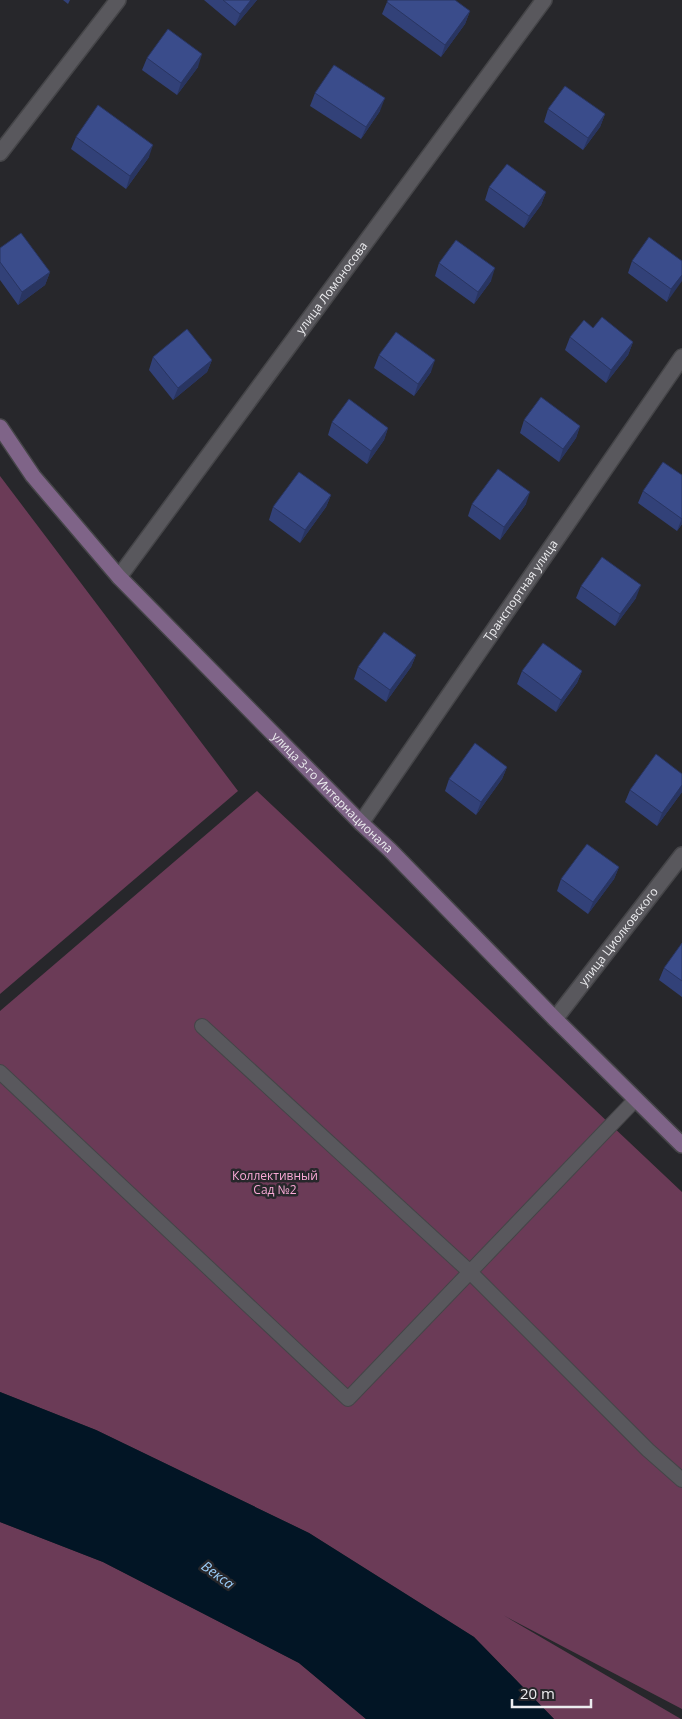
<svg xmlns="http://www.w3.org/2000/svg" width="682" height="1719" font-family="'Open Sans',sans-serif">
	<style>
		.green { fill: #6b3b57 }
		.water { fill: #021525 }
		.lines { fill: none; stroke-linecap: round; stroke-linejoin: round }
		.service-casing { stroke: #454548; stroke-width: 16 }
		.minor-casing { stroke: #454548; stroke-width: 18 }
		.secondary-casing { stroke: #454548; stroke-width: 18 }
		.service { stroke: #59585d; stroke-width: 14 }
		.minor { stroke: #59585d; stroke-width: 15 }
		.secondary { stroke: #7f6488; stroke-width: 15 }
		.wall { fill: #324178 }
		.shaded-wall { fill: #293561 }
		.building { fill: #3a4c8b; stroke: #293561 }
		.labels { text-anchor: middle; stroke-width: 5; stroke-linejoin: round; paint-order: stroke }
		.street-label { font-size: 12px; fill: #ececef; stroke: #27272b }
		.park-label { font-size: 12px; fill: #faaad7; stroke: #27272b }
		.water-label { font-size: 14px; font-style: italic; fill: #9bcefa; stroke: #27272b }
	</style>
	<rect width="100%" height="100%" fill="#27272b"/>
	<path class="green" d="M0,476L238,791L0,994Z
		M257,791L682,1192V1709L503,1615L681,1719H554L474,1637L309,1533L96,1430L0,1392V1011Z
		M0,1522L103,1562L299,1663L366,1719H0Z"/>
	<path class="water" d="M0,1392L96,1430L309,1533L474,1637L554,1719H366L299,1663L103,1562L0,1522Z"/>
	<g class="lines">
		<g class="service-casing">
			<path id="service" d="M202,1026L470,1272L648,1450L682,1480
				M0,1072L348,1399L636,1099"/>
		</g>
		<g class="minor-casing">
			<g id="minor">
				<path d="M0,153L118,0"/>
				<path id="s1" d="M119,577L544,0"/>
				<path id="s2" d="M361,823L682,357"/>
				<path id="s3" d="M555,1019L682,855"/>
			</g>
		</g>
		<g class="secondary-casing">
			<g id="secondary">
				<path id="s4" d="M0,427L33,476L119,577L361,823L390,850L555,1019L682,1145"/>
			</g>
		</g>
		<use href="#service" class="service"/>
		<use href="#minor" class="minor"/>
		<use href="#secondary" class="secondary"/>
	</g>
	<path class="wall" d="M63,0H70L68,4Z
		M204,0H257L235,26Z
		M387,2L470,11L465,24L441,57L382,14Z
		M147,58L198,67L177,95L142,70Z
		M315,93L380,111L361,139L310,106Z
		M548,109L605,114L600,127L583,150L544,122Z
		M76,137L149,157L126,189L71,149Z
		M489,187L546,192L541,205L524,228L485,200Z
		M0,248L50,272L45,285L18,305L0,280Z
		M632,261H682L667,302L628,273Z
		M439,263L491,281L474,304L435,276Z
		M593,328L633,342L628,355L606,383L565,350L570,337Z
		M379,355L431,372L414,396L374,368Z
		M153,357L212,360L207,372L173,400L149,370Z
		M524,420L580,426L576,438L559,462L520,433Z
		M332,422L388,428L384,440L367,464L328,435Z
		M682,475V524L677,531L638,503L643,491Z
		M331,495L326,507L300,543L269,520L273,507Z
		M472,504H526L500,540L468,516Z
		M581,586L636,598L615,626L576,598Z
		M416,655L411,667L386,702L354,679L358,667Z
		M522,671H582L577,683L556,712L517,684Z
		M507,767L502,779L476,815L445,791L449,779Z
		M682,774V792L657,826L625,802L630,790Z
		M619,867L614,879L588,914L557,891L561,879Z
		M682,943V997L659,980L664,968Z"/>
	<path class="shaded-wall" d="M251,0H257L235,26L240,14Z
		M470,11L465,24L441,57L445,45Z
		M202,54L198,67L177,95L181,83Z
		M385,98L380,111L361,139L366,127Z
		M605,114L600,127L583,150L588,138Z
		M153,145L149,157L126,189L130,176Z
		M546,192L541,205L524,228L529,216Z
		M495,268L491,281L474,304L478,292Z
		M50,272L45,285L18,305L22,292Z
		M682,275V281L667,302L671,289Z
		M633,342L628,355L606,383L611,370Z
		M212,360L207,372L173,400L178,388Z
		M435,360L431,372L414,396L418,384Z
		M580,426L576,438L559,462L563,449Z
		M388,428L384,440L367,464L371,451Z
		M530,492L526,504L500,540L504,527Z
		M331,495L326,507L300,543L305,530Z
		M682,518V524L677,531Z
		M641,585L636,598L615,626L620,614Z
		M416,655L411,667L386,702L390,690Z
		M582,671L577,683L556,712L561,700Z
		M507,767L502,779L476,815L481,802Z
		M682,785V792L657,826L662,813Z
		M619,867L614,879L588,914L593,902Z"/>
	<path class="building" d="M223,0H251L240,14Z
		M388,0H455L470,11L445,45L387,2Z
		M168,29L202,54L181,83L147,58Z
		M334,65L385,98L366,127L315,93Z
		M565,86L605,114L588,138L548,109Z
		M98,105L153,145L130,176L76,137Z
		M507,164L546,192L529,216L489,187Z
		M21,233L50,272L22,292L0,262V248Z
		M649,237L682,261V275L671,289L632,261Z
		M456,240L495,268L478,292L439,263Z
		M602,317L633,342L611,370L570,337L584,320L593,328Z
		M187,329L212,360L178,388L153,357Z
		M396,332L435,360L418,384L379,355Z
		M541,397L580,426L563,449L524,420Z
		M349,399L388,428L371,451L332,422Z
		M663,462L682,475V519L643,491Z
		M498,469L530,492L504,527L472,504Z
		M299,472L331,495L305,530L273,507Z
		M602,557L641,585L620,614L581,586Z
		M384,632L416,655L390,690L358,667Z
		M543,643L582,671L561,700L522,671Z
		M475,743L507,767L481,802L449,779Z
		M656,754L682,774V785L662,813L630,790Z
		M587,844L619,867L593,902L561,879Z
		M682,943V981L664,968Z"/>
	<g class="labels">
		<g class="street-label">
			<text dy="4" stroke="none"><textPath href="#s1" startOffset="359">улица Ломоносова</textPath></text>
			<text dy="4" stroke="none"><textPath href="#s2" startOffset="282">Транспортная улица</textPath></text>
			<text dy="4" stroke="none"><textPath href="#s4" startOffset="495">улица 3-го Интернационала</textPath></text>
			<text dy="4" stroke="none"><textPath href="#s3" startOffset="104">улица Циолковского</textPath></text>
		</g>
		<g class="park-label">
			<text x="275" y="1180">Коллективный<tspan x="275" dy="14">Сад №2</tspan></text>
		</g>
		<g class="water-label">
			<text transform="translate(218 1575) rotate(36)" y="5">Векса</text>
		</g>
	</g>
	<path d="M512 1699v8h79v-8" fill="none" stroke="#ececef" stroke-width="2.5"/>
	<text x="520" y="1699" font-size="15" fill="#ececef" stroke="#27272b" stroke-width="4" paint-order="stroke">20 m</text>
</svg>
